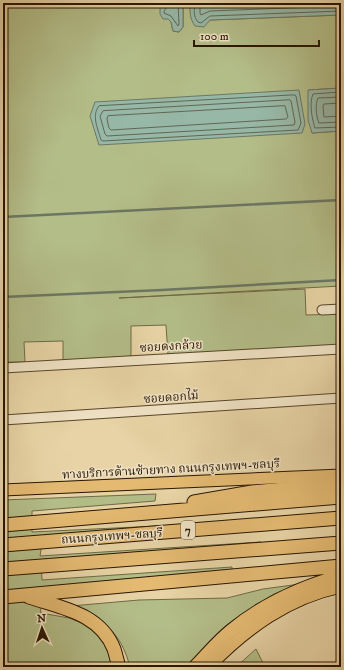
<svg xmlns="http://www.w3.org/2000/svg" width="344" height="670" font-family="'IM FELL DW Pica','Noto Serif Thai',serif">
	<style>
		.green { fill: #b3bd88; stroke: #6e6a44; fill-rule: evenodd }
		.water { fill: #97b8a7; stroke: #6b7764 }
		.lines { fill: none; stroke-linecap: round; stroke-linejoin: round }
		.shore { stroke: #606754; stroke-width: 1 }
		.stream { stroke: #6b7764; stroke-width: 2.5 }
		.minor-casing { stroke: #584529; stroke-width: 11 }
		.major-casing { stroke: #291600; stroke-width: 13 }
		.highway-casing { stroke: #291600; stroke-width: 15 }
		.minor { stroke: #efe2c4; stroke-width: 9 }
		.major { stroke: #e4ba72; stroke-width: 11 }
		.highway { stroke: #e4ba72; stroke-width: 13 }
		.labels { text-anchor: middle; stroke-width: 3; stroke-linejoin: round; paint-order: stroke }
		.shield { fill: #efe2c4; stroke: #64533b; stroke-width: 1 }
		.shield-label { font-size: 11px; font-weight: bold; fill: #291600 }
		.street-label { font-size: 12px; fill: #291600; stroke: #efe2c4 }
	</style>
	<rect width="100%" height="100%" fill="#e7d3a5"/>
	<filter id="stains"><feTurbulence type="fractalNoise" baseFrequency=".005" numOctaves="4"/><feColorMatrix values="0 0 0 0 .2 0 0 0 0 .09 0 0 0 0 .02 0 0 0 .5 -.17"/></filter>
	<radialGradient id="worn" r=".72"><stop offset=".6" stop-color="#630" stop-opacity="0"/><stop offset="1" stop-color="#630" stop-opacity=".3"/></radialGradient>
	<path class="green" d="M3,3H166L161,6L171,22L173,31L179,32L183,27V8L181,3H191L190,9L210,20L341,15V88L309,90L312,133L341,131V286L119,298L305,289L306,315L341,314V345L168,355L166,325L131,326V356L63,361V341L24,342L25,362H3V328H8L7,304H3ZM299,91L301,106L95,134Z
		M156,494L155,501L32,511V532L157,526L43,537L40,556L261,542L41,561L42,580L232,567V573L37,589L41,613L69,618L89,626L108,645L115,667H3V500Z
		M308,583L192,667H130C120,629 103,622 71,606L139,600L227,598L263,589Z
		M256,649L265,667H236Z"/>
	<path class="water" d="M166,3H181L183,8V27L179,32L173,31L171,22L168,19H163L160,14V6Z
		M191,3H341V15L210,20L204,27L195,26C190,19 189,11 191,3Z
		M341,88V131L312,133L308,120V90Z
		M299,90L305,124L302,133L99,145L90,116L95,102Z"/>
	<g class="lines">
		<path class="shore" d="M167,3C168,7 164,9 164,13L171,16L178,26L179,24L178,3
			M195,3C194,10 193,16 198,22L201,23L210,16L341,11
			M200,3V13L201,15L210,11L341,6
			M206,3L208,5L255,3
			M341,92L313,94C309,103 312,119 315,128L341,127
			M294,95L296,96L301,123L299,128L298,130L103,141L101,140C98,129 91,115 99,106Z
			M341,97L318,98C315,104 316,116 319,123L341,122
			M290,100L291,101L295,122L294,125L107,136L105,134L100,116L103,111Z
			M341,103L324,104L323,106L324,117L341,116
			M285,106L288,117L286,119L111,130L109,128L107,119L108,116Z"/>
		<path class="stream" d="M3,217L341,200
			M3,297L162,290L341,280"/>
		<g class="minor-casing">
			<path id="minor" d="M322,310L341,309
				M3,368L341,349
				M3,420L341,398"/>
		</g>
		<g class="major-casing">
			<path id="major" d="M3,490L341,475
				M209,667C246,629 288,598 341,587"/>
		</g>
		<g class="highway-casing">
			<path id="highway" d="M194,502L252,492L341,484
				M3,525L341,497
				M3,545L341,518
				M3,569L341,543
				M3,597L341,566
				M29,597C61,608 100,613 114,649C116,655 117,661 119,667
				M195,667C207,655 218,641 232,630C264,604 301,587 341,576"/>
		</g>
		<use href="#minor" class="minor"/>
		<use href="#major" class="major"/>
		<use href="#highway" class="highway"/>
	</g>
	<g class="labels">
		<rect class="shield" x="181" y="521" width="14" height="18" rx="3"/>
		<g class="shield-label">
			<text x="188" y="534">7</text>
		</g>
		<g class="street-label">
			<text transform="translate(171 346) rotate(-3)" y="4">ซอยดงกล้วย</text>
			<text transform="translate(171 397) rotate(-4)" y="4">ซอยดอกไม้</text>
			<text transform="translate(171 469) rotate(-3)" y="4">ทางบริการด้านซ้ายทาง ถนนกรุงเทพฯ-ชลบุรี</text>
			<text transform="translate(112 536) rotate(-4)" y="4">ถนนกรุงเทพฯ-ชลบุรี</text>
		</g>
	</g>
	<rect width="344" height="670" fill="none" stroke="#e7d3a5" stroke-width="16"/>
	<rect x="4" y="4" width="336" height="662" fill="none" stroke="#291600" stroke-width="2"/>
	<rect x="8" y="8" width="328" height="654" fill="none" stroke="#291600"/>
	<g transform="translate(42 628) rotate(357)" stroke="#efe2c4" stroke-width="3" paint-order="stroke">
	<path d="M0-3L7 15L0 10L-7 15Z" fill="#291600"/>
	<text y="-6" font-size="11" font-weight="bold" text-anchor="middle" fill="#291600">N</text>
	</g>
	<path d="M194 40v6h125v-6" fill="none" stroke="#291600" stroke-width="2"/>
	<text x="200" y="40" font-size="12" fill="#291600" stroke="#efe2c4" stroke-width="3" paint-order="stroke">100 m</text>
	<rect width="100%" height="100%" filter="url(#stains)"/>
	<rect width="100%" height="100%" fill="url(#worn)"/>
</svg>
